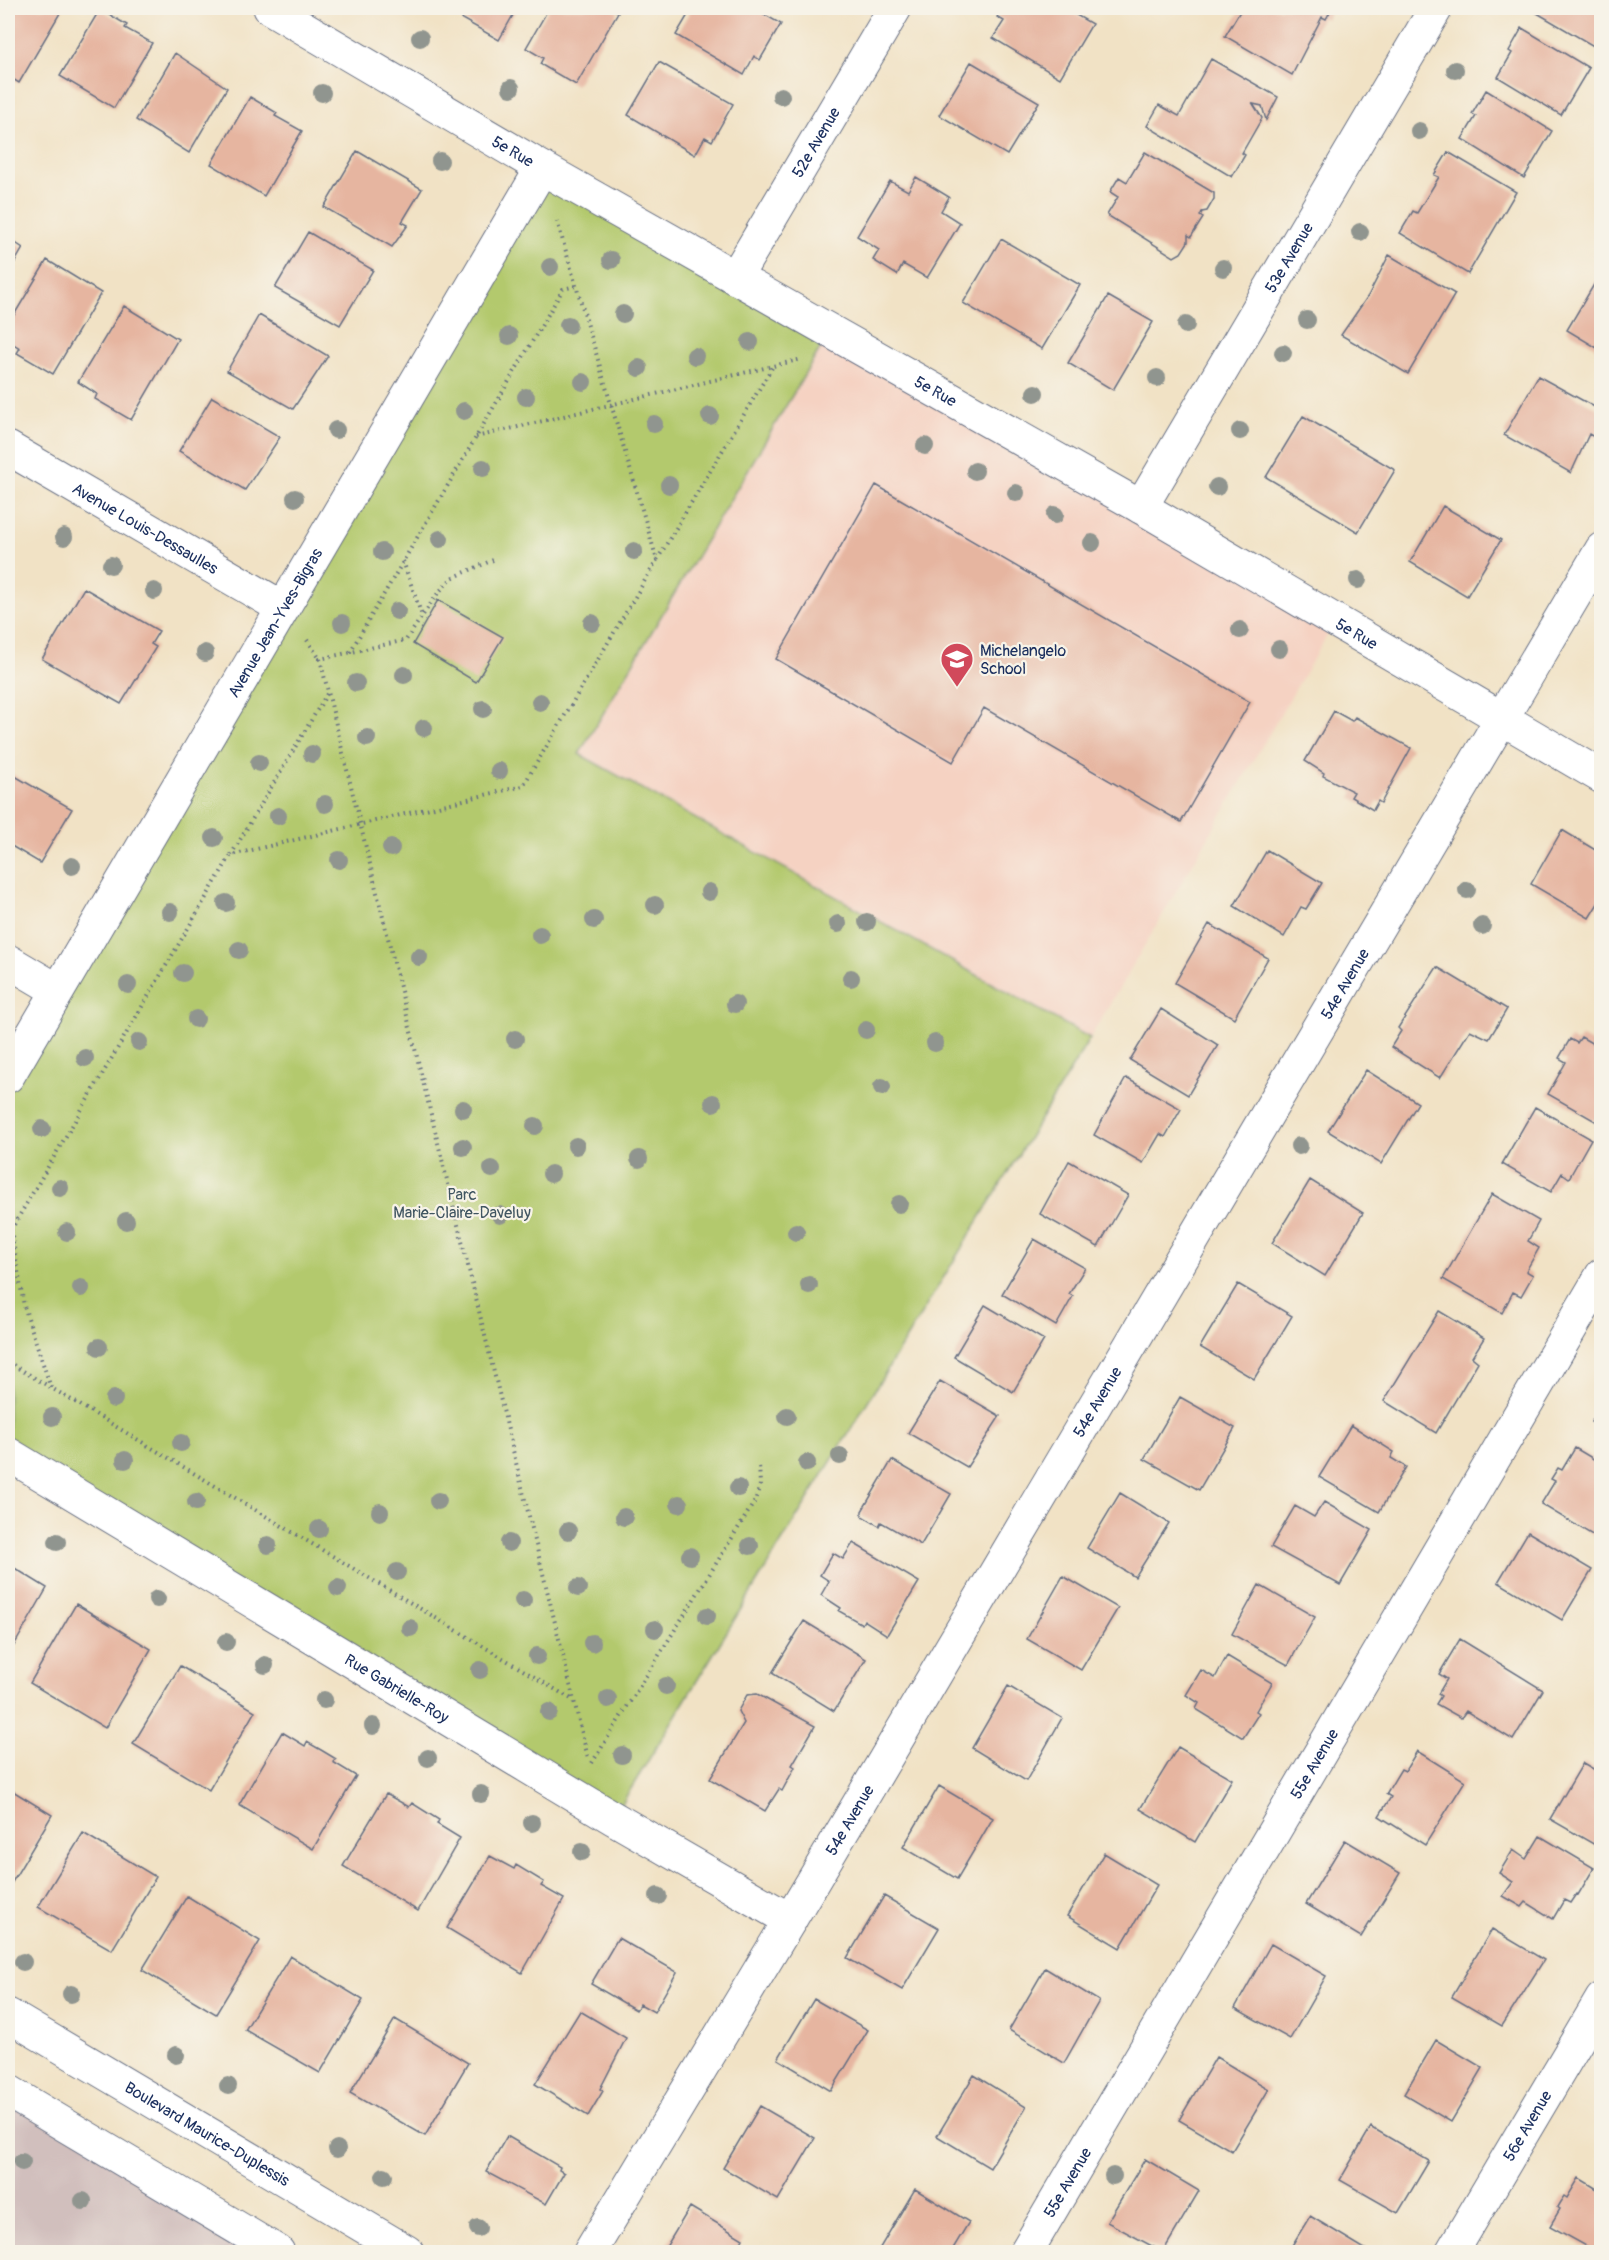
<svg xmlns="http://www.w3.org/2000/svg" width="1609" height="2260" font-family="Pangolin,sans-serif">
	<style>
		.built { fill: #f5d2c2 }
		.industrial { fill: #d1bfbd }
		.green { fill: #b3c96d; stroke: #677c66; stroke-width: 1.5 }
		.building { fill: #e6b5a0 }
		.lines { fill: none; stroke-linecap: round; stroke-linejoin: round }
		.street-casing { stroke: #666e82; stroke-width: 35 }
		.secondary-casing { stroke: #666e82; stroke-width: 35 }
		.path { stroke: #666e82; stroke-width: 4; stroke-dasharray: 1.5 4.5; stroke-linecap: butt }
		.street { stroke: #fff; stroke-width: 33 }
		.secondary { stroke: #fff; stroke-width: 33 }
		.tree { fill: #90958f }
		.labels { text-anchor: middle; stroke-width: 4.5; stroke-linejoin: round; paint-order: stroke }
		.street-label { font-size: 16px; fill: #1b2f5e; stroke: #f7f3e8 }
		.poi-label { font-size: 16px; fill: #1b2f5e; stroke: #f7f3e8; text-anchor: start }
		.park-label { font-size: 16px; fill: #415662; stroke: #f7f3e8 }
	</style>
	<rect width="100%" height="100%" fill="#f7f3e8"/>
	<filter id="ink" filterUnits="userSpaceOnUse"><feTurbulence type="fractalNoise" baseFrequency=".0167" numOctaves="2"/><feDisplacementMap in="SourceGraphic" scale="12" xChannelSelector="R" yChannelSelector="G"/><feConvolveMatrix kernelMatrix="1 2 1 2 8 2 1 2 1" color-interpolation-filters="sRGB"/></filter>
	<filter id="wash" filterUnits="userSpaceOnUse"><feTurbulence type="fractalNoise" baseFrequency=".008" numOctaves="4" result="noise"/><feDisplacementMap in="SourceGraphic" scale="24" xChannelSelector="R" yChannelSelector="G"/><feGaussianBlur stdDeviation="1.35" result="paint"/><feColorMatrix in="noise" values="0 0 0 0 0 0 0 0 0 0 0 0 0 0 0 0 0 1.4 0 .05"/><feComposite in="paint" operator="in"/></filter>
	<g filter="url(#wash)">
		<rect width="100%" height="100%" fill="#f1e2c5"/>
		<path class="built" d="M830,332L1335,622L1090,1038L579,754Z"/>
		<path class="industrial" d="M8,2091L278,2252H8Z"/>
		<path class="green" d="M542,168L830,332L579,754L1090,1038L613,1818L8,1454V1080Z"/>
		<g id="blocks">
			<path class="building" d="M8,8H63L19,83L8,76Z
				M457,8H517L499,40L462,19L466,13Z
				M549,8H611L618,12L576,85L540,64L543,58L526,48Z
				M692,8H753L781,24L760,60L754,56L744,75L676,35Z
				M1003,8H1064L1092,24L1060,78L993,38L1004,21L997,17Z
				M1242,8H1332L1326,19L1322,17L1292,75L1225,36Z
				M1534,8H1602V51L1532,10Z
				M100,9L127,25L125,28L152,43L114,108L60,76Z
				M1522,28L1589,68L1561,115L1498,77L1512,53L1509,51Z
				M175,53L227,88L189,153L136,120Z
				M1211,59L1278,97L1266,120L1262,106L1253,104L1262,118L1242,153L1245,155L1232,177L1147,126L1159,105L1179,116Z
				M659,62L733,104L712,141L705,137L695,155L628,115Z
				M971,62L1039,102L1007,155L939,115Z
				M1486,90L1552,131L1524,178L1462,139L1476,116L1472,114Z
				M250,97L277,113L275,116L302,131L264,196L211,164Z
				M357,151L422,189L402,222L408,225L392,247L324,207Z
				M1145,152L1214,193V199L1207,211L1202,212L1200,216L1203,218L1191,237L1188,235V242L1181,253L1174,257L1107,215L1118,197L1110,192L1119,177L1127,182Z
				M1448,152L1516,192L1468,274L1400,233L1413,211L1417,213L1439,177L1434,175Z
				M916,177L949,197L941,211L960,223L927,278L903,264L897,275L873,260L879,250L857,236L890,181L908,191Z
				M308,232L373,270L340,325L275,288Z
				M8,238L23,248L8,274Z
				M1001,239L1080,285L1042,349L963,303Z
				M1389,255L1455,294L1408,374L1341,335L1368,296Z
				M47,260L101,293L53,374L17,353L20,348L8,341V325Z
				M1602,271V351L1567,330Z
				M1108,296L1153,322L1113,390L1068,363Z
				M124,306L178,339L131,420L95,399L97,394L78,382Z
				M259,315L328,356L293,409L227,371Z
				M1538,376L1602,411V423L1594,437L1589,434L1571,473L1504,435Z
				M212,397L280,437L245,490L179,451Z
				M1303,416L1395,470L1358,532L1266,477Z
				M876,485L1250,702L1181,822L984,708L953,762L776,659Z
				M1443,506L1501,540L1467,596L1410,562Z
				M84,588L159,631L151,644L156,647L121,704L42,659Z
				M438,600L503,637L476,682L413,644Z
				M1334,711L1352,721L1355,717L1411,748L1381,803L1378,801L1373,810L1351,797L1354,792L1323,776L1324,773L1305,761Z
				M8,772L72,809L40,863L8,844Z
				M1562,830L1602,854V897L1589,918L1531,884Z
				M1267,850L1322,883L1306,909L1301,907L1284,937L1234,906Z
				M1209,924L1268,958L1234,1018L1175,983Z
				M1437,967L1507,1009L1489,1039L1470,1030L1440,1078L1391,1047L1401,1031L1398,1028Z
				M1161,1009L1218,1045L1188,1095L1130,1060Z
				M1581,1037L1602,1049V1125L1548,1094L1566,1062L1559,1058L1570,1039L1577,1043Z
				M1366,1070L1418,1103L1381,1164L1328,1131Z
				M1126,1078L1181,1109L1165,1137L1160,1134L1143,1163L1094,1135Z
				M1535,1107L1591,1139L1569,1178L1562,1173L1551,1192L1502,1164Z
				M1069,1161L1128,1195L1098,1247L1040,1214Z
				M1310,1180L1363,1213L1325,1276L1272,1243Z
				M1492,1194L1539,1221L1528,1241L1539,1248L1526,1271L1533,1275L1521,1296L1513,1292L1502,1313L1443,1279Z
				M1034,1239L1085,1268L1069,1294L1073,1296L1056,1326L1002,1294Z
				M1238,1284L1292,1316L1254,1379L1200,1347Z
				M985,1305L1044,1340L1013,1392L954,1357Z
				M1439,1311L1484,1338L1472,1357L1478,1362L1436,1433L1384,1401Z
				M940,1381L1000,1416L967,1467L908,1433Z
				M1180,1397L1235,1428L1199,1490L1144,1459Z
				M1602,1405V1428L1591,1422Z
				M1351,1425L1394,1452L1391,1458L1406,1467L1379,1512L1319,1477Z
				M1575,1448L1602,1464V1534L1599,1539L1541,1504L1555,1481L1551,1479L1558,1468L1562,1470Z
				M892,1460L951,1494L921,1545L881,1522L879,1526L862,1516V1511Z
				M1120,1493L1169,1523L1135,1577L1087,1548Z
				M1324,1502L1372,1530L1340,1585L1271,1547L1295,1506L1314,1517Z
				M1528,1532L1592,1570L1562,1620L1498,1582Z
				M853,1543L919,1582L887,1635L864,1620L862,1624L839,1611L841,1608L821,1595L829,1581L820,1575L833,1553L843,1559Z
				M8,1564L47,1588L8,1656Z
				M1063,1576L1118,1608L1081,1670L1027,1639Z
				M1259,1585L1315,1617L1288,1665L1232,1634Z
				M76,1604L151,1649L105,1728L30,1683Z
				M804,1621L866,1659L834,1711L772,1673Z
				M1460,1639L1543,1690L1513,1740L1466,1711L1461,1718L1436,1704L1441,1696L1438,1694L1447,1679L1439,1674Z
				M1227,1656L1272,1683L1256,1711L1259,1713L1243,1738L1196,1709L1199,1703L1186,1695L1201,1670L1215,1678Z
				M180,1666L255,1711L209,1790L133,1744Z
				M1008,1686L1062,1718L1026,1781L972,1748Z
				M757,1694L815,1726L792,1765L795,1767L782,1791L779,1789L765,1811L710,1779L744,1723L738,1711L747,1695Z
				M282,1732L305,1746L307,1742L321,1750L336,1759L333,1762L356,1776L313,1849L239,1805Z
				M1178,1747L1232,1779L1195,1842L1140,1809Z
				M1417,1751L1465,1781L1425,1845L1379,1816L1391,1797L1386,1794L1401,1769L1405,1771Z
				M1583,1763L1602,1774V1849L1550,1819Z
				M939,1786L993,1818L957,1879L903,1847Z
				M8,1788L52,1815L8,1889Z
				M386,1794L409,1807L412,1803L439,1820L437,1824L460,1838L418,1911L343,1866Z
				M83,1833L156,1877L112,1950L38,1907Z
				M1540,1836L1594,1868L1578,1895L1576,1894L1570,1903L1564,1900L1553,1919L1526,1902L1522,1907L1503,1896L1513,1882L1499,1873L1513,1850L1526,1859Z
				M1345,1840L1400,1873L1361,1937L1306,1904Z
				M1104,1853L1157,1885L1120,1948L1067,1916Z
				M490,1856L514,1869L516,1865L544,1882L541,1886L564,1899L522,1973L447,1928Z
				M187,1896L260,1941L216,2014L142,1970Z
				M884,1896L939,1928L902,1990L847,1958Z
				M1492,1929L1544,1960L1502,2026L1452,1997Z
				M618,1938L677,1972L654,2012L640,2004L636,2010L591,1984Z
				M1271,1944L1326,1976L1290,2039L1235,2008Z
				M290,1956L363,2000L320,2073L245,2030Z
				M1045,1968L1099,2001L1064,2063L1009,2030Z
				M814,1999L868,2030L831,2091L778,2059Z
				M580,2011L626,2038L600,2089L603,2091L588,2116L535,2084Z
				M395,2019L468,2063L425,2136L350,2093Z
				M1436,2040L1483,2068L1451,2122L1404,2094Z
				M1216,2057L1269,2089L1232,2151L1179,2120Z
				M974,2075L1026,2107L990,2168L937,2136Z
				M760,2106L815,2138L778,2200L723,2168Z
				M1371,2127L1429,2161L1398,2213L1340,2180Z
				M507,2136L560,2167L559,2170L564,2173L546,2204L486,2172Z
				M1145,2159L1199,2191L1163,2252L1107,2222Z
				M1579,2178L1602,2192V2252H1597L1550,2226L1560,2209L1557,2207L1560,2202L1564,2196L1567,2198Z
				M915,2189L969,2222L951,2252L878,2251Z
				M690,2207L743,2239L736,2252H663Z
				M1310,2216L1370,2252H1288Z"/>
		</g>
	</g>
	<g filter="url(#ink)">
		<use href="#blocks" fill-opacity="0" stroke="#666e82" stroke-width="1.5"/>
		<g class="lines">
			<g class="street-casing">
				<g id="street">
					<path id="s1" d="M270,8L542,168L1141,507L1602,777"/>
					<path id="s2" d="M735,278L895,8"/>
					<path id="s3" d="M8,448L283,608"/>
					<path id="s4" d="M1141,507L1436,8"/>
					<path d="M8,961L57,990"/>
					<path id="s5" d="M8,1076L542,168"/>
					<path id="s6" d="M8,1454L613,1818L790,1920"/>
					<path id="s7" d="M590,2252L790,1920L1602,549"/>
					<path id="s8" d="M1026,2252L1602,1275"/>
					<path id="s9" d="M1452,2252L1602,1999"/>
				</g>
			</g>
			<g class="secondary-casing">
				<g id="secondary">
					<path id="s10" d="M8,2015L407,2252"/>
					<path d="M8,2091L278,2252"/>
				</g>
			</g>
			<path class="path" d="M557,221L657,560L773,366
				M476,437L802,359
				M493,560L452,578L438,593L406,640L320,659L588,1758
				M403,561L422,616
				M307,640L320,659
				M350,652L563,289L576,286
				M231,855L328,692
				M11,1230L24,1306L51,1388
				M8,1235L231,855L523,786L657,560
				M8,1362L573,1700
				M592,1763L755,1501L760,1485L759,1463"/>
			<use href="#street" class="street"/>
			<use href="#secondary" class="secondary"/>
		</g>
		<g class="tree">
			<circle cx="420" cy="38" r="9"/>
			<circle cx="1455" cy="70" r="9"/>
			<circle cx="511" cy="88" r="9"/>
			<circle cx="322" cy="93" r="9"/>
			<circle cx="781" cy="96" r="9"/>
			<circle cx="1419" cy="131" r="9"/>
			<circle cx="440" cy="161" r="9"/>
			<circle cx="1360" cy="232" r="9"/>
			<circle cx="611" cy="260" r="9"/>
			<circle cx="550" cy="267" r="9"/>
			<circle cx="1223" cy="268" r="9"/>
			<circle cx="623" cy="314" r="9"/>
			<circle cx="1307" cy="320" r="9"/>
			<circle cx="568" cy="325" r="9"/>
			<circle cx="1186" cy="325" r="9"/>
			<circle cx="509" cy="336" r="9"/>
			<circle cx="750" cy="342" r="9"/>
			<circle cx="1283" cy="353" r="9"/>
			<circle cx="695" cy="356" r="9"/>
			<circle cx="639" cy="368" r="9"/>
			<circle cx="1157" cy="378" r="9"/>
			<circle cx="583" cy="382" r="9"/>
			<circle cx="1035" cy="393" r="9"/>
			<circle cx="526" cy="397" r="9"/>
			<circle cx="464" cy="411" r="9"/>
			<circle cx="710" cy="416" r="9"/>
			<circle cx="654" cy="424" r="9"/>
			<circle cx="336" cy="430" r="9"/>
			<circle cx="1240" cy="431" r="9"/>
			<circle cx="925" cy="446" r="9"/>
			<circle cx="483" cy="468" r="9"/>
			<circle cx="975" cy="471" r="9"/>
			<circle cx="669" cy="485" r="9"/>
			<circle cx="1217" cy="487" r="9"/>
			<circle cx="1016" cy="493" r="9"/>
			<circle cx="295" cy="498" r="9"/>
			<circle cx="1055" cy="515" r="9"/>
			<circle cx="64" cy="537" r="9"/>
			<circle cx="440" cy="539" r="9"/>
			<circle cx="1092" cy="543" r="9"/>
			<circle cx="634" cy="551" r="9"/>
			<circle cx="382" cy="552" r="9"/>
			<circle cx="111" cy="565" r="9"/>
			<circle cx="1358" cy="580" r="9"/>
			<circle cx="154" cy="591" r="9"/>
			<circle cx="397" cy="611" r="9"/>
			<circle cx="342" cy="623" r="9"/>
			<circle cx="592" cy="623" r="9"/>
			<circle cx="1240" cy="630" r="9"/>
			<circle cx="1279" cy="649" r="9"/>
			<circle cx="205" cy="653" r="9"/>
			<circle cx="404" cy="675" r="9"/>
			<circle cx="356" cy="683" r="9"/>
			<circle cx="540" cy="702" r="9"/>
			<circle cx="483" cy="709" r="9"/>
			<circle cx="424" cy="728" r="9"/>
			<circle cx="367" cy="738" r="9"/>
			<circle cx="312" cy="754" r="9"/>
			<circle cx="259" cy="763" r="9"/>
			<circle cx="499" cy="771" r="9"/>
			<circle cx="325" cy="804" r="9"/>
			<circle cx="278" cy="816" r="9"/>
			<circle cx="214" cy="838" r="9"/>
			<circle cx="391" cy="848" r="9"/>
			<circle cx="339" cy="860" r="9"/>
			<circle cx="72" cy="866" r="9"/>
			<circle cx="1467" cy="890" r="9"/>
			<circle cx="709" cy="892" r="9"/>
			<circle cx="226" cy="903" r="9"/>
			<circle cx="655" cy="905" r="9"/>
			<circle cx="170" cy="912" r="9"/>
			<circle cx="594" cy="920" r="9"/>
			<circle cx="867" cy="922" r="9"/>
			<circle cx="838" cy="924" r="9"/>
			<circle cx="1482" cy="926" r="9"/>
			<circle cx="540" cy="935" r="9"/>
			<circle cx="239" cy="950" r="9"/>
			<circle cx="419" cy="957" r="9"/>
			<circle cx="183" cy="973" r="9"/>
			<circle cx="851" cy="978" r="9"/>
			<circle cx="128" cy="985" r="9"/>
			<circle cx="735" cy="1004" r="9"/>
			<circle cx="196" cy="1019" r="9"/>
			<circle cx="866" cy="1030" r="9"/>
			<circle cx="515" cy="1039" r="9"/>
			<circle cx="139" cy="1042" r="9"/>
			<circle cx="935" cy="1043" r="9"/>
			<circle cx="85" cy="1058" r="9"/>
			<circle cx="882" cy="1087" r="9"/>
			<circle cx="713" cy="1103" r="9"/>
			<circle cx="463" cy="1109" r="9"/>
			<circle cx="535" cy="1126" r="9"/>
			<circle cx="42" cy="1129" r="9"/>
			<circle cx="576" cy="1146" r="9"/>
			<circle cx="1299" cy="1146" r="9"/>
			<circle cx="463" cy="1147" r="9"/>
			<circle cx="639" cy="1159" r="9"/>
			<circle cx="492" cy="1169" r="9"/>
			<circle cx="551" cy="1174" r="9"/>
			<circle cx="60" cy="1188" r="9"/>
			<circle cx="899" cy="1204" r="9"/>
			<circle cx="500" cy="1215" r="9"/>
			<circle cx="126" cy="1221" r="9"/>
			<circle cx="67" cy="1232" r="9"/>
			<circle cx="796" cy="1232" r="9"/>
			<circle cx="809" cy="1285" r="9"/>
			<circle cx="81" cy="1288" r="9"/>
			<circle cx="99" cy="1347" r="9"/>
			<circle cx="114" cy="1399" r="9"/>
			<circle cx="787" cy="1416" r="9"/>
			<circle cx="52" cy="1417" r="9"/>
			<circle cx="181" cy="1443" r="9"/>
			<circle cx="840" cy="1456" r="9"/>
			<circle cx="125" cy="1460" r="9"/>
			<circle cx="807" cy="1463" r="9"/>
			<circle cx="738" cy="1488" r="9"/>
			<circle cx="438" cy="1501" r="9"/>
			<circle cx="196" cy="1502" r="9"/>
			<circle cx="679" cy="1504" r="9"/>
			<circle cx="380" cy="1512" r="9"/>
			<circle cx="624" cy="1517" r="9"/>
			<circle cx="319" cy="1529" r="9"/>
			<circle cx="568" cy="1531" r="9"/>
			<circle cx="57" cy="1542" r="9"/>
			<circle cx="509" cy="1543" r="9"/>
			<circle cx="268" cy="1545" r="9"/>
			<circle cx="750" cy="1546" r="9"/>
			<circle cx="690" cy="1556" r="9"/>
			<circle cx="397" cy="1572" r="9"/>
			<circle cx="338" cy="1588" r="9"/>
			<circle cx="578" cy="1588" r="9"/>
			<circle cx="157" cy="1599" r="9"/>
			<circle cx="523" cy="1600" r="9"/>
			<circle cx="707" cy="1616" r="9"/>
			<circle cx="410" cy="1628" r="9"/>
			<circle cx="655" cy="1629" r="9"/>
			<circle cx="226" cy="1642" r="9"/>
			<circle cx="592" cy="1643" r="9"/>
			<circle cx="537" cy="1656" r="9"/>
			<circle cx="265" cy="1665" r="9"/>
			<circle cx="480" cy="1670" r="9"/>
			<circle cx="666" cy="1686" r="9"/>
			<circle cx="608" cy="1699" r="9"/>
			<circle cx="324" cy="1700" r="9"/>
			<circle cx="549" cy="1712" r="9"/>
			<circle cx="373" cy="1726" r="9"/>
			<circle cx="622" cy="1755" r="9"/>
			<circle cx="428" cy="1758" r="9"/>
			<circle cx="481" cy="1794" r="9"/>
			<circle cx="532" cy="1823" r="9"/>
			<circle cx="582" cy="1852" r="9"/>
			<circle cx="658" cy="1896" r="9"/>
			<circle cx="23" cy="1962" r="9"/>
			<circle cx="71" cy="1994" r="9"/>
			<circle cx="176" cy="2055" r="9"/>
			<circle cx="228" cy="2086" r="9"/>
			<circle cx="337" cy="2149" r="9"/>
			<circle cx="22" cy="2162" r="9"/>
			<circle cx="384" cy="2176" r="9"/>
			<circle cx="1113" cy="2176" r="9"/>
			<circle cx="83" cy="2201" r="9"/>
			<circle cx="478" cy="2228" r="9"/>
		</g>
	</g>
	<defs>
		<g id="school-pin" transform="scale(1.725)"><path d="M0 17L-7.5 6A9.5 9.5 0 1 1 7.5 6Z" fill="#d1495b" stroke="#f7f3e8"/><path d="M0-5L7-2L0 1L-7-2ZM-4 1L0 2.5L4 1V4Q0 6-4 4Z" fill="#fff"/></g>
	</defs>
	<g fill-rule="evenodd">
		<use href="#school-pin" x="957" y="659"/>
	</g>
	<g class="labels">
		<g class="street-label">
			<text dy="6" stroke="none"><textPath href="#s2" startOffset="158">52e Avenue</textPath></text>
			<text dy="6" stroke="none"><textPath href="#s1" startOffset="282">5e Rue</textPath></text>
			<text dy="6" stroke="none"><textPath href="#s4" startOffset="290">53e Avenue</textPath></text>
			<text dy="6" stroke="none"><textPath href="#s1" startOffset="768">5e Rue</textPath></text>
			<text dy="6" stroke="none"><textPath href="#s3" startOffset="159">Avenue Louis-Dessaulles</textPath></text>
			<text dy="6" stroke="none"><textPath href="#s5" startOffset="526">Avenue Jean-Yves-Bigras</textPath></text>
			<text dy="6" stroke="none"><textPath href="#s1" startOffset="1254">5e Rue</textPath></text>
			<text dy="6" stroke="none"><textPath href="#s7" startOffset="1476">54e Avenue</textPath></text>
			<text dy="6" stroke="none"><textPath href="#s7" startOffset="990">54e Avenue</textPath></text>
			<text dy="6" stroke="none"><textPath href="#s6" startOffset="454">Rue Gabrielle-Roy</textPath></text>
			<text dy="6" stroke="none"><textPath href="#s8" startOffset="567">55e Avenue</textPath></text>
			<text dy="6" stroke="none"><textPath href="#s7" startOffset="504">54e Avenue</textPath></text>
			<text dy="6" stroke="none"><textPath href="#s9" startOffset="147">56e Avenue</textPath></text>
			<text dy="6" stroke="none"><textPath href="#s10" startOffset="232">Boulevard Maurice-Duplessis</textPath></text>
			<text dy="6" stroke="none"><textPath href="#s8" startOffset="81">55e Avenue</textPath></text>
		</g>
		<g class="poi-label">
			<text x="980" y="656">Michelangelo<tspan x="980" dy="18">School</tspan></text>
		</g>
		<g class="park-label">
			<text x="462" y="1200">Parc<tspan x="462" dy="18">Marie-Claire-Daveluy</tspan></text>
		</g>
	</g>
	<rect width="1609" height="2260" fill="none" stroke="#f7f3e8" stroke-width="30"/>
</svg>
